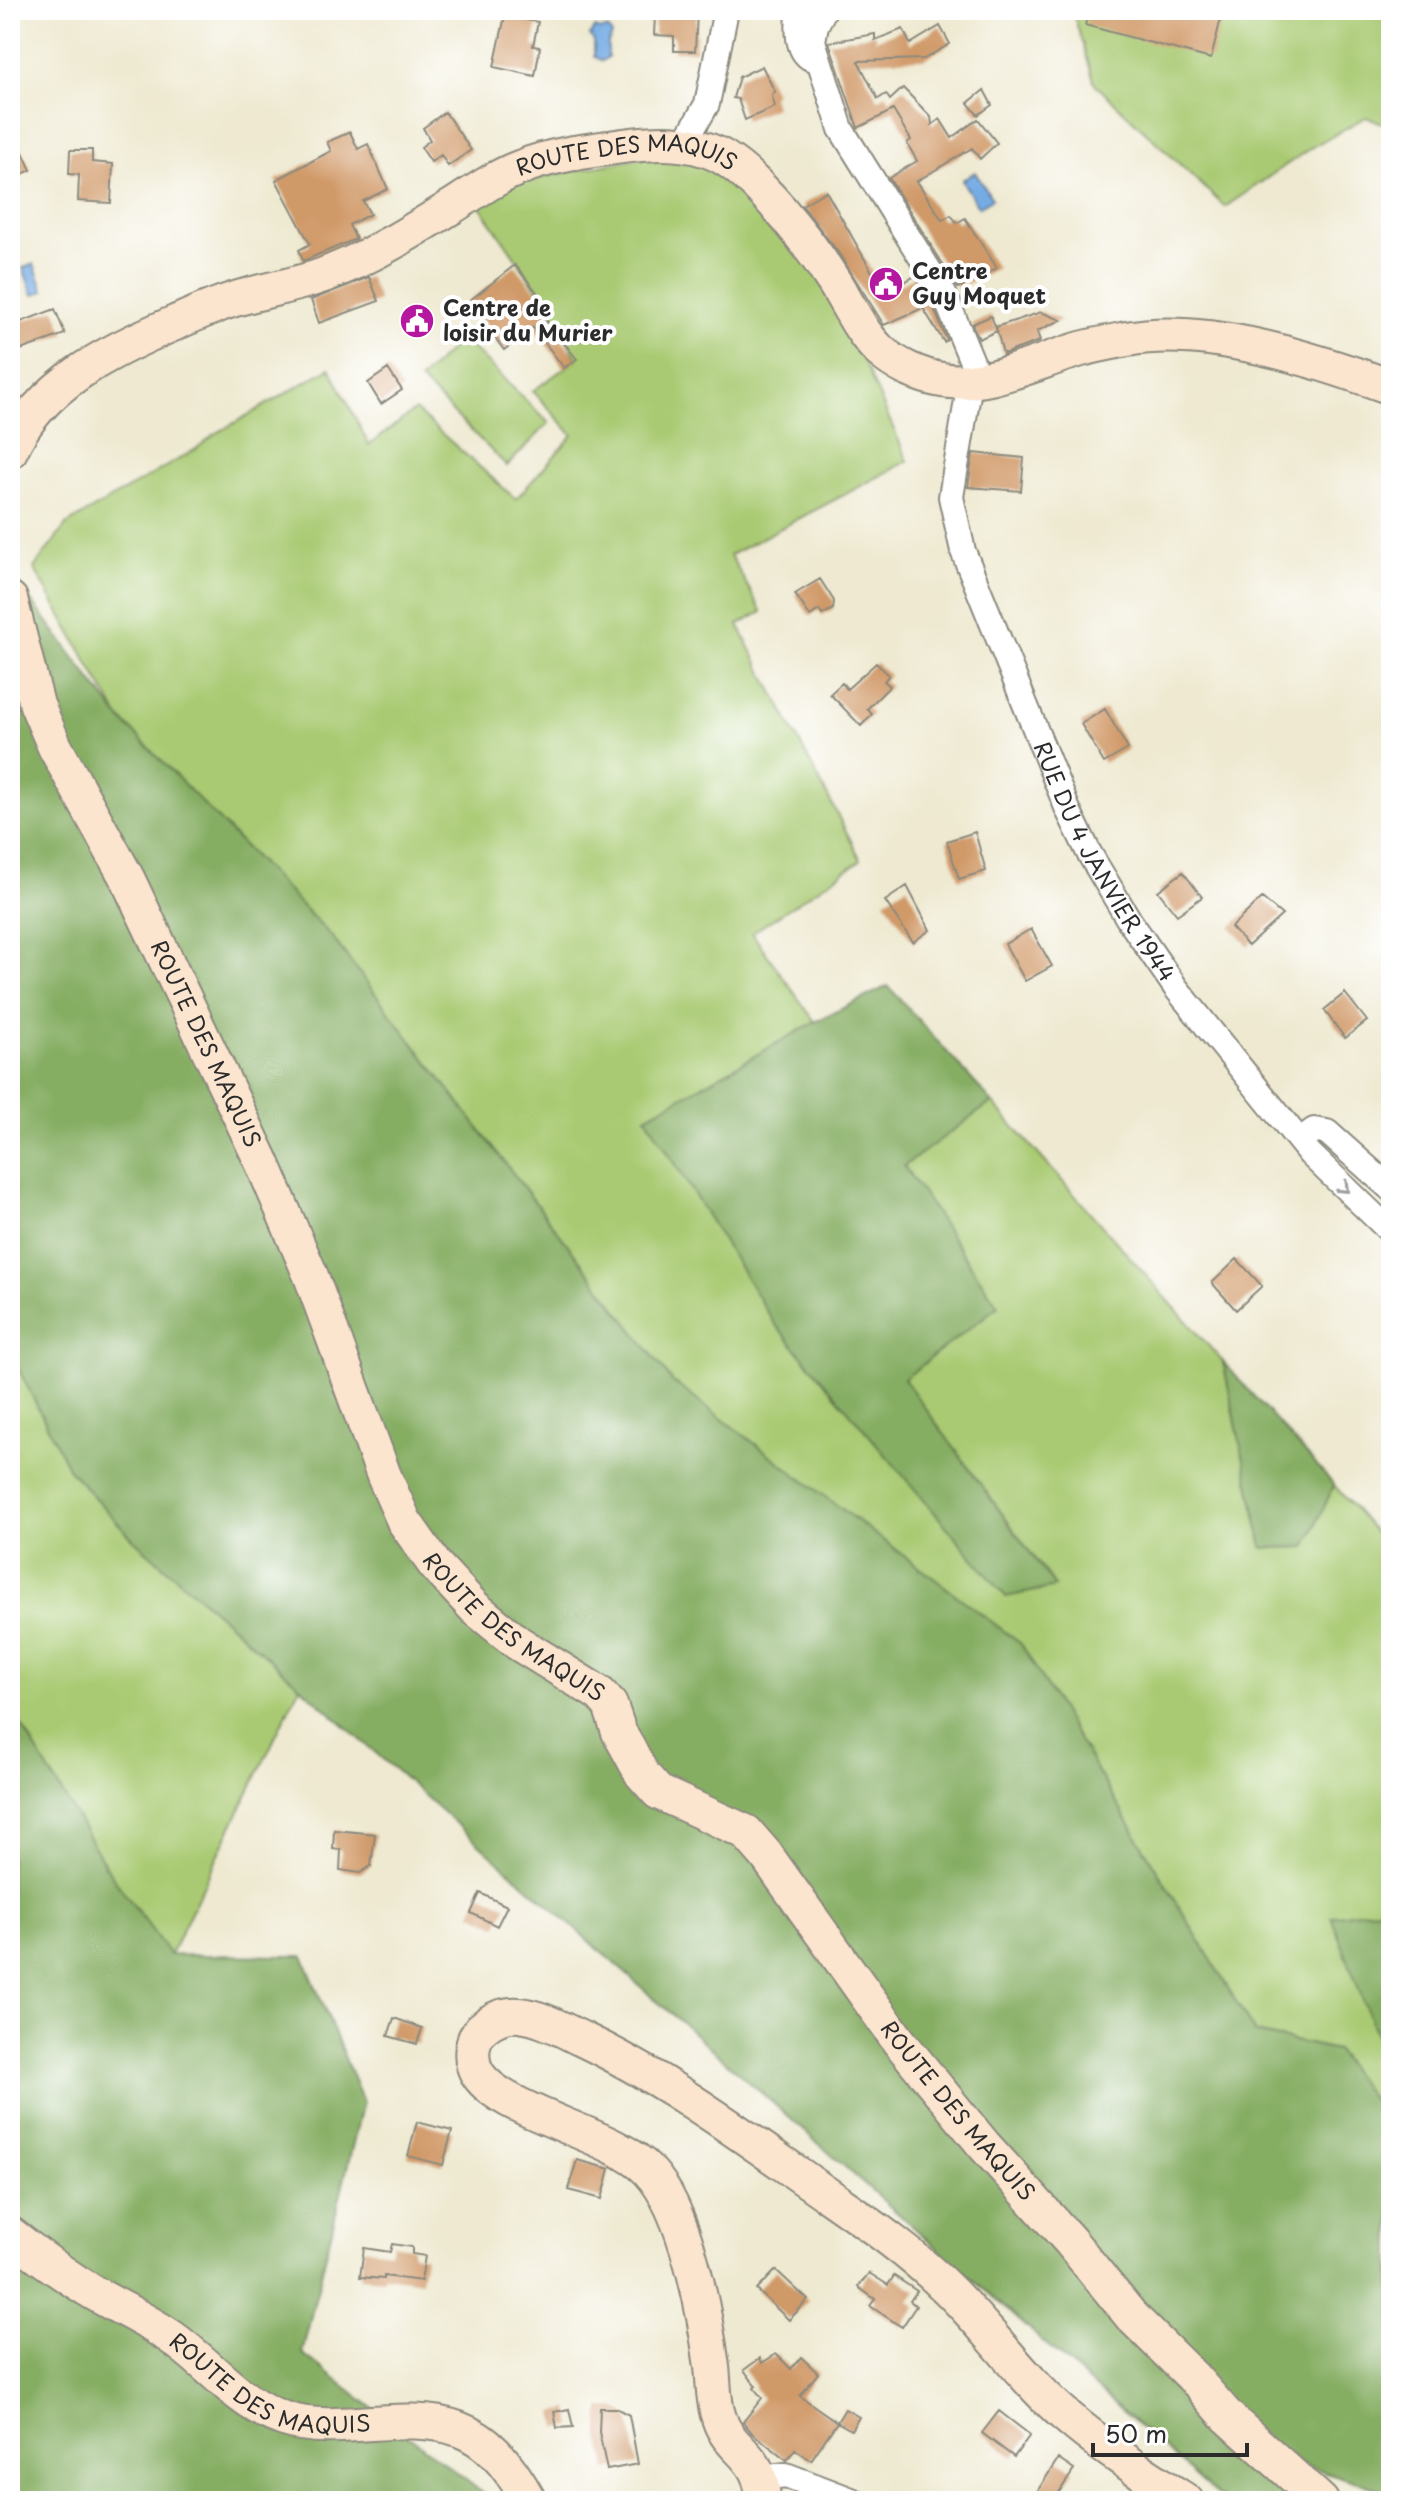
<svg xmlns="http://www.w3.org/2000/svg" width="1401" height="2511" font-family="'Playpen Sans',sans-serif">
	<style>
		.green { fill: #a9ca72; stroke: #6a7a4e; stroke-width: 2 }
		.forest { fill: #86ae64; stroke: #586c48; stroke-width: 2 }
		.water { fill: #76ace4; stroke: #506c88; stroke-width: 2 }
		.building { fill: #d09967 }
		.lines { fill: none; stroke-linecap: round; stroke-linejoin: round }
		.street-casing { stroke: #8c8a7e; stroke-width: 28 }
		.secondary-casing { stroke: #8c8a7e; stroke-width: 38 }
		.street { stroke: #fff; stroke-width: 24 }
		.secondary { stroke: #fbe5cf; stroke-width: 34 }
		.oneway { stroke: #a0a0a0 }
		.labels { text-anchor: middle; stroke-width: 8; stroke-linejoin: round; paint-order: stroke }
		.street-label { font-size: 22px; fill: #2b2b2b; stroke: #fff }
		.poi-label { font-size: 22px; font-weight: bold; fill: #2b2b2b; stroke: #fff; text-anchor: start }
	</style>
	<rect width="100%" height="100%" fill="#fff"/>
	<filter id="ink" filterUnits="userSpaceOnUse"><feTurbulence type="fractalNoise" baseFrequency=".0125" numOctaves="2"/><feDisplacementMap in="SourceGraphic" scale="16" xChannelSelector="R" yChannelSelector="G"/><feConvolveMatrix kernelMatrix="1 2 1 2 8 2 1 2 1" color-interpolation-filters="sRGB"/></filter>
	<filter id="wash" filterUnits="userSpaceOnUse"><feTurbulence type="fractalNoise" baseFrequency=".006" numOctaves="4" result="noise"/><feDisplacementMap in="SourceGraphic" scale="32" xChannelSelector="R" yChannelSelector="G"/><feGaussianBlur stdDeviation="1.8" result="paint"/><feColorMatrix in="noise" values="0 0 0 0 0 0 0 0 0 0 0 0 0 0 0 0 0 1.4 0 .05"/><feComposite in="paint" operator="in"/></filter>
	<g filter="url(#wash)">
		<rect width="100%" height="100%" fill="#eee9d0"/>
		<path class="green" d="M1072,10H1391V126L1366,117L1312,147L1225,207L1095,84Z
			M673,152L720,166L781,227L837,302L908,461L730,555L762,612L738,625L861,860L752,933L815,1022L646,1117L1055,1586L903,1378L998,1306L904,1166L992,1102L1223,1362L1263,1548L1306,1547L1334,1485L1391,1551V1907L1332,1916L1379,2041L1391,2049V2126L1336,2050L1255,2033L1021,1644L673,1382L331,936L119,717L34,568L66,525L196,449L215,434L330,368L369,445L415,410L516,499L573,435L533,391L577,359L552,311L478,203L511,183Z
			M462,338L549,423L507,466L420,380Z
			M10,1352L70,1471L132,1538L300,1686L170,1955L110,1873L10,1706Z"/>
		<path class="forest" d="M10,572L119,717L331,936L673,1382L1021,1644L1255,2033L1336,2050L1391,2126V2493L1271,2454L1311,2501H1224L132,1538L70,1471L10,1352Z
			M888,986L992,1102L904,1166L998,1306L904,1379L1055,1587L1006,1597L774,1323L646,1117L815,1022Z
			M1223,1362L1334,1485L1306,1547L1263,1548Z
			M10,1706L110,1873L170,1955L303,1956L363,2102L302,2353L493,2501H10Z
			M1391,1907V2049L1379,2042L1331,1916Z"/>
		<path class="water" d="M595,28L600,30L608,29L612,35L608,43V57L602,61L594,56V41L590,35Z
			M975,172L992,199L978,207L962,180Z
			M34,264L44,291L33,295L23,268Z"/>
		<g id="blocks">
			<path class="building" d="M1089,10H1223L1211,59L1085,25Z
				M697,14L695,51H674V36L654,35L655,15Z
				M505,16L538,22L533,46L540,47L535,76L494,67Z
				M940,26L950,44L924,59L858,61L878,99L886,94L890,100L903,88L931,117L932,125L940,119L952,138L978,119L997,143L980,159L972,148L917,181L942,220L951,215L957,223L965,218L997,268L958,288L889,178L917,161L907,143L911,140L893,110L858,128L829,42L875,34V40L903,29L910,44Z
				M762,66L775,92L772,96L775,107L745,120L738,99L733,98L739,77Z
				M984,90L992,105L978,115L968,103Z
				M445,112L471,150L448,166L441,155L431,162L421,147L430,140L423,128Z
				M10,124L31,170L10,180Z
				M350,132L358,149L368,144L388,189L363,201L370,214L349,225L356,239L303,261L299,250L310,244L276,180L331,151L327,142Z
				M70,150H92V162L113,164L111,203L78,201L79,175L69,174Z
				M826,191L884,293L915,276L931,301L947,340L944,342L923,308L884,325L840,255L802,205Z
				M515,265L552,311L544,318L577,359L564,368L533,327L504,350L468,302Z
				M369,277L379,301L319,323L311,300Z
				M55,309L65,334L18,351L10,326Z
				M1041,312L1061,320L1037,331L1040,341L1003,354L996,327Z
				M991,316L997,331L979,339L972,324Z
				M388,369L402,390L381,404L368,383Z
				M973,453L1024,458L1021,491L968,487Z
				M820,579L834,601L833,609L822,615L819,610L810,616L795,594Z
				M876,663L889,675L884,681L890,686L867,709L872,714L861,726L830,694L842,683L847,689Z
				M1105,709L1128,749L1104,763L1081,724Z
				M975,832L986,871L959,879L947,841Z
				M1183,872L1202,897L1177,915L1158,891Z
				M907,886L930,930L913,942L885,901Z
				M1262,898L1282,915L1248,946L1231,927Z
				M1031,929L1052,966L1025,981L1005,944Z
				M1345,993L1367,1021L1345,1038L1324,1010Z
				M1237,1259L1262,1286L1236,1310L1212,1283Z
				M334,1830L375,1834L371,1866L360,1873L340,1870L341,1850L333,1849Z
				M480,1893L507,1906L497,1926L471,1913Z
				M394,2018L422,2028L417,2044L388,2036Z
				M417,2122L452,2131L443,2165L408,2156Z
				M577,2160L610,2169L602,2199L568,2190Z
				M392,2244L412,2247V2254L425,2256L421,2281L384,2276V2279L360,2277L364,2248L390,2252Z
				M776,2270L808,2300L789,2320L757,2290Z
				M869,2273L888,2285L894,2276L917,2291L910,2301L916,2306L902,2327L870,2306L875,2299L858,2287Z
				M776,2354L791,2369L801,2357L818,2373L800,2396L837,2422L811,2460L795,2449L787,2460L752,2433L743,2422L762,2398L754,2388L756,2386L744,2370L760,2358L762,2363Z
				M600,2408H616L629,2415L638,2464L607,2470L599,2432Z
				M569,2409L573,2427L557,2428L554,2412Z
				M845,2409L859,2417L851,2430L837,2422Z
				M999,2411L1030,2435L1014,2457L982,2433Z
				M1058,2459L1074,2470L1053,2501H1031Z"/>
		</g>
	</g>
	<g filter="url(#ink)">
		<use href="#blocks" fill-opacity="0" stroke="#8c8a7e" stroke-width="2"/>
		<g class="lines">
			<g class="street-casing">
				<g id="street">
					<path d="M799,10C798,27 796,49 810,58"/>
					<path id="s1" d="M824,10L816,25L813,41L841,129L944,294L973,364L951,497L963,551L1068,810L1089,853L1129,920L1176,988L1310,1154L1391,1232"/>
					<path d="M684,144L707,104L726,10"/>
					<path d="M1301,1140L1314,1130L1327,1132L1391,1189"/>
					<path d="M761,2478L786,2475L854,2501"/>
				</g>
			</g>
			<g class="secondary-casing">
				<g id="secondary">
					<path id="s2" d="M10,451C40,384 111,350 175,323C200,312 224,301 250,295C278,287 307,283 334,271C376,254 414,230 453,206C475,192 497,176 522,167C554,154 589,151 623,146C655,142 687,140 717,154C757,174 810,244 834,282C848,304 860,331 878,349C895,365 919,376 942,380C988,388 1037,361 1081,349C1096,345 1112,342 1127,339C1207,324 1316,360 1391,387"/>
					<path id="s3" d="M10,599L37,705L55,747L128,880L262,1162L311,1276L384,1476L404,1521L435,1565L475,1608L518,1643L600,1694L610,1705L619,1732L642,1774L658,1792L746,1832L766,1855L898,2040L983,2144L1071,2242L1132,2317L1192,2376L1228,2417L1321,2501"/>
					<path id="s4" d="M10,2234C37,2255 64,2275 94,2293C118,2307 144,2319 168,2335C205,2359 233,2398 274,2415C300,2427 329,2426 357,2424C444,2417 484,2419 529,2501"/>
					<path d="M763,2501C762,2453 730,2453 719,2418C713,2402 714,2384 712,2367C705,2314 686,2210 649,2171C612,2131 488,2111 474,2066C470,2052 473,2034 485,2026C495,2018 506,2014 519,2015C541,2017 563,2030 582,2039C662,2077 735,2130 808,2181C856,2215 907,2248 949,2290C990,2330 1022,2378 1065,2415C1103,2448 1144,2474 1186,2501"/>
				</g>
			</g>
			<use href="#street" class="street"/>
			<use href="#secondary" class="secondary"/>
		</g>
		<defs><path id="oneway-chevron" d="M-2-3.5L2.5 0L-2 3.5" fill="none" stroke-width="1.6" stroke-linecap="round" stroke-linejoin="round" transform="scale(2)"/></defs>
		<use class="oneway" href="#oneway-chevron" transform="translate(1344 1188) rotate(43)"/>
	</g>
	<defs>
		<g id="civic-disc" transform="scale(1.8)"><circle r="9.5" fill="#b5179e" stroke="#fff"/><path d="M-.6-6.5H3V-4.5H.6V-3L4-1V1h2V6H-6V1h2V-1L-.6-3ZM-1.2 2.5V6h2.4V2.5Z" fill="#fff"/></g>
	</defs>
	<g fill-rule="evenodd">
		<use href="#civic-disc" x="886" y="284"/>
		<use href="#civic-disc" x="417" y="321"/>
	</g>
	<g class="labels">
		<g class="street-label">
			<text dy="8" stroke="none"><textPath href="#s2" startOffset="704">ROUTE DES MAQUIS</textPath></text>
			<text dy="8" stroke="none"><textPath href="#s1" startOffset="928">RUE DU 4 JANVIER 1944</textPath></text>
			<text dy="8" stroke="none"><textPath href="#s3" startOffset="488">ROUTE DES MAQUIS</textPath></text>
			<text dy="8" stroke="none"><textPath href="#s3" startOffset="1160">ROUTE DES MAQUIS</textPath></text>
			<text dy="8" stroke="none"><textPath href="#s3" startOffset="1832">ROUTE DES MAQUIS</textPath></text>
			<text dy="8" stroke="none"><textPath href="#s4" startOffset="306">ROUTE DES MAQUIS</textPath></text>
		</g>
		<g class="poi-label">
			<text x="912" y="279">Centre<tspan x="912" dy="25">Guy Moquet</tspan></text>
			<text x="443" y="316">Centre de<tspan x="443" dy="25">loisir du Murier</tspan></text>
		</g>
	</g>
	<rect width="1401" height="2511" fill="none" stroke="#fff" stroke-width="40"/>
	<path d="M1093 2443v12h154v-12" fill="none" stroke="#2b2b2b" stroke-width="4"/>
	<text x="1105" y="2443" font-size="24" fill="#2b2b2b" stroke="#ffffff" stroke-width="6" paint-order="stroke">50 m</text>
</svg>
